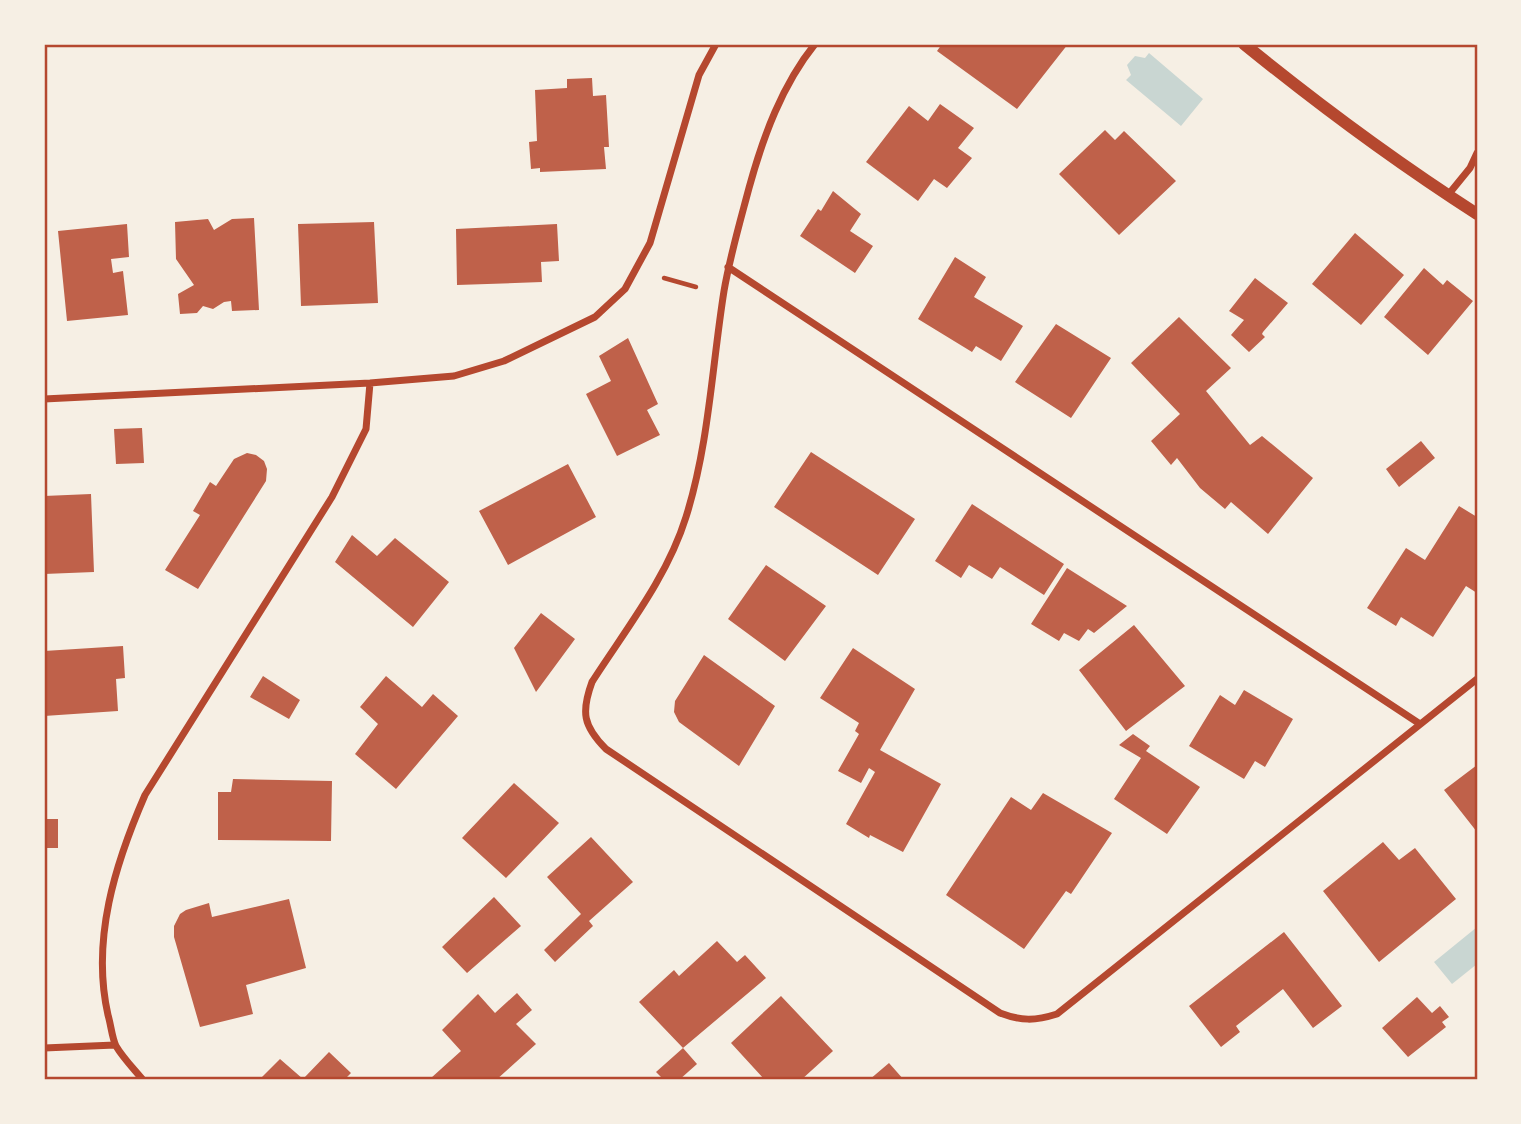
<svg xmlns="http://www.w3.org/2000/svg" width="1521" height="1124" font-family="Rubik,sans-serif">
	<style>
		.water { fill: #c9d6d2 }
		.building { fill: #bf614a }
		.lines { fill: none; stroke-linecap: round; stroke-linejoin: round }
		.path { stroke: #b5482f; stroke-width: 4.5 }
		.minor { stroke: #b5482f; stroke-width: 7 }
		.tertiary { stroke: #b5482f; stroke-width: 12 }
		.neatline { fill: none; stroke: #b5482f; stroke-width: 2.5 }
	</style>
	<rect width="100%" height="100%" fill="#f6efe4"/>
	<path class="water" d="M1149,53L1203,99L1181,126L1126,80L1131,75L1127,65L1135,56L1145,58Z
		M1477,927V964L1452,984L1434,962Z"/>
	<path class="building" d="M942,44H1068L1017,109L937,51Z
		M592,78L593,96L606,95L609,147H604L606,169L540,172V168L531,169L529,142L537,141L535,90L567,88V79Z
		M940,104L974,128L958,148L972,158L947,188L934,179L918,201L866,162L909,106L928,121Z
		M1105,130L1115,140L1124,131L1176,181L1119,235L1059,174Z
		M833,191L861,214L850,231L873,246L855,273L800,236L818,209L821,211Z
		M254,218L259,310L232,311L231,301L224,302L213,309L203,306L197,313L180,314L178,294L194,285L176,259L175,222L208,219L214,230L232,219Z
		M374,222L378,303L301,306L298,224Z
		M127,224L129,257L111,259L113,273L123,271L128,315L67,321L58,231Z
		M557,224L559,261L541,262L542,282L457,285L456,229Z
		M1355,233L1404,275L1361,325L1312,284Z
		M955,257L986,277L974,297L1023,326L1001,361L976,346L972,352L918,319Z
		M1424,268L1443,285L1447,280L1473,301L1428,355L1384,317Z
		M1255,278L1288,303L1263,332L1262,334L1265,337L1249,352L1231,335L1244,320L1229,311Z
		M1179,317L1231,368L1206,391L1250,445L1262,436L1313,478L1268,534L1231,502L1225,509L1200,488L1177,458L1171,465L1151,441L1180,414L1131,363Z
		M1056,324L1111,358L1071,418L1015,382Z
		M628,338L658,404L647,410L660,435L617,456L586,394L611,381L599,356Z
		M142,428L144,463L116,464L114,429Z
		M1421,441L1435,458L1399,487L1386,469Z
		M811,452L915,519L878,575L774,507Z
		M247,453L256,455L264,461L267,469L266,481L198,589L165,570L200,515L193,511L210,482L216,486L234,459Z
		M568,464L596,517L508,565L479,511Z
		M91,494L94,572L44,574V496Z
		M972,504L1064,564L1044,595L1000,567L992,579L969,565L961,578L935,561Z
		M1459,506L1477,517V593L1466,586L1433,637L1401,617L1396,626L1367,608L1406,548L1425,560Z
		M352,535L377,556L395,538L449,582L413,627L335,562Z
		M766,565L826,606L785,661L728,619Z
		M1067,568L1127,606L1094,633L1088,629L1079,641L1064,633L1059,641L1031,624Z
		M541,613L575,639L536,692L514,648Z
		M1134,625L1185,686L1126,731L1079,670Z
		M123,646L125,678L116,679L118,711L44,716V651Z
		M853,648L915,689L880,750L941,784L903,852L870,835L869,838L846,824L875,772L869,768L861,783L838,771L859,734L855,731L859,723L820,698Z
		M704,655L775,706L739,766L679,722L674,712L675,701Z
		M263,676L300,700L289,719L250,697Z
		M386,676L422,707L433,694L458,716L396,789L355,754L378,724L360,707Z
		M1244,690L1293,719L1265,767L1255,761L1244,779L1189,746L1220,695L1235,705Z
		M1133,734L1150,746L1146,751L1200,787L1167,834L1114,799L1141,758L1119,745Z
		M1477,765V832L1444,790Z
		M233,779L332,781L331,841L218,840V792H231Z
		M514,783L559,823L506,878L462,838Z
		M1043,793L1112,833L1071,894L1066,891L1024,949L946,895L1011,797L1031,810Z
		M44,819H58V848H44Z
		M591,837L633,882L589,921L593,926L555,962L544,950L581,914L547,877Z
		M1383,842L1399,860L1415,848L1456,899L1379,962L1323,891Z
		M494,897L521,926L467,973L442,947Z
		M289,899L306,968L246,985L253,1014L200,1027L174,937V926L180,914L186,910L209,903L212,917Z
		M1284,932L1342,1006L1313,1028L1283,989L1236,1026L1240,1032L1221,1047L1189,1006Z
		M717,941L737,962L745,955L766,978L683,1048L639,1002L674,970L679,976Z
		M517,993L532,1010L516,1024L536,1044L496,1080H432L431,1078L461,1051L442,1030L478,994L495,1013Z
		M781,996L833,1051L801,1080H765L731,1043Z
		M1417,997L1432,1013L1440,1006L1449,1017L1442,1022L1446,1027L1408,1057L1382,1028Z
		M683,1048L697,1064L679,1080H664L656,1072Z
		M329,1052L351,1073L344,1080H259L280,1059L303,1079Z
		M889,1063L904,1080H869Z"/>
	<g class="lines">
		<path class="path" d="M664,278L696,287"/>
		<path class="minor" d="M815,44C782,85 763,137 749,188C740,222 730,256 724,291C712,366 709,444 686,517C667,578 626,629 592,682C581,712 583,726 606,749L1000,1013C1021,1021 1035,1021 1057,1014L1477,679
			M1448,195L1470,168L1477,153
			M728,267L1420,724
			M44,399L370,383L454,376L504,361L595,317L625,289L650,243L699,75L716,44
			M44,1048L115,1045
			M143,1080C134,1069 123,1058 116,1046C112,1038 111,1025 108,1015C91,940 115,864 145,795L332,497L366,429L370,383"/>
		<path class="tertiary" d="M1244,44C1319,105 1396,162 1477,214"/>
	</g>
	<rect width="1521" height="1124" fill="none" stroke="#f6efe4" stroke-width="91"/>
	<rect x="46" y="46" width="1430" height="1032" class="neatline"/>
</svg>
